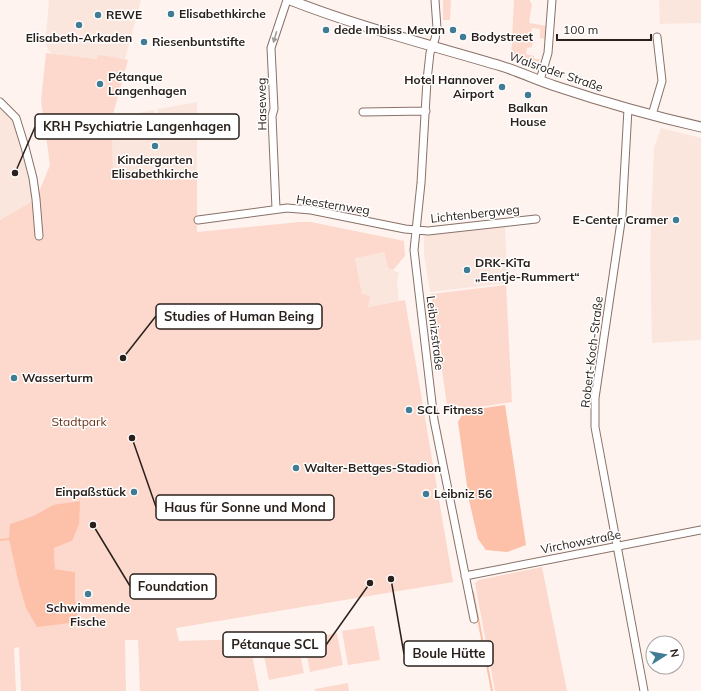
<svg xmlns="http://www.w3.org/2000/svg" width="701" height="691" font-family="Mulish,sans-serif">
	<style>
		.built { fill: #fbe6de }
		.green { fill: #fcd9cc; fill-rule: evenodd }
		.water { fill: #fdc0a9 }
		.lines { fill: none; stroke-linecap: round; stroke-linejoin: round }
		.stream { stroke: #fdc0a9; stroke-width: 2 }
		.minor-casing { stroke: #897168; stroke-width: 9 }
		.tertiary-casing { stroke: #897168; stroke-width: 11 }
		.minor { stroke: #fff; stroke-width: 7 }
		.tertiary { stroke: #fff; stroke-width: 9 }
		.oneway { fill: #9f9b99 }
		.poi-dot { fill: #407d94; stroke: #fff; stroke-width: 1.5 }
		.labels { text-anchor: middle; stroke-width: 3; stroke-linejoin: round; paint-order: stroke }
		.poi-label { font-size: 12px; font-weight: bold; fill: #2a201c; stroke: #fff; text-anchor: start }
		.street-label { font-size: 12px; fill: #2a201c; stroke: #fff }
		.park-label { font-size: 12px; fill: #6c2f15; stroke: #fff }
		.leader { fill: none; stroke: #2a201c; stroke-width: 1.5 }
		.callout-dot { fill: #2a201c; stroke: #fff; stroke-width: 1.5 }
		.callout { fill: #fff; stroke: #2a201c; stroke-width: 1.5 }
		.callout-label { font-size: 13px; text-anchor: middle; font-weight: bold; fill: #2a201c }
	</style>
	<rect width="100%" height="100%" fill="#fef3ef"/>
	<path class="built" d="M49,0H141L125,59L114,57L98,56L97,59L53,54L50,52L45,44Z
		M659,0H701V23L660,24Z
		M197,102V174L113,176L112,118L154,110L155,114L158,113V109Z
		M0,105L12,120L22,143L27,162L34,200L0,220Z
		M661,128L701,138V340L652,343L650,250L654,148Z
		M505,226L508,283L430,292L424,255V236Z
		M384,252L388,268L399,273L397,281L399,301L368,307L362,294L355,257Z"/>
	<path class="green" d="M443,0H451L450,20H443Z
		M514,0H530V2L532,4L529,23L547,26L545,39L540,38V29L532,28L531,39L533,40L532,47L527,48L526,54L534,56V59H540L537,65L530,66L511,60Z
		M46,53L97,59L98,55L114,57L128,60L112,118L113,176L197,174V232L300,222H311L404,241L405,256L393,270L388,268L384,252L355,258L362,294L370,296L368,307L405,300L453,582L176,628L179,641L249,639L259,691H140L138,640H125L126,691H21L19,647L14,648L16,691H0V220L36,199L50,165L41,101ZM53,505L72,541L54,548L55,569L75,572V597L78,622L58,624L10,524L33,516Z
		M506,285L512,402L448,412L431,294Z
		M542,567L567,691H495L475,583L479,580Z
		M374,626L380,660L348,665L342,631Z
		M337,633L343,665L310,672L304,639Z
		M297,640L304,673L269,680L262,647Z
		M348,683L349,691H315V689Z"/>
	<path class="water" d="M505,405L526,545L507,552L486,550L478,539L469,500L458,422L464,411Z
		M80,501L79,524L72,541L54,548L55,569L75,572V597L78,622L37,627L26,608L18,580L9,539L10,524L33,516L53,505Z"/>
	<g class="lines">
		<path class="stream" d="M0,540L9,539
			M473,592L492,691"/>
		<g class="minor-casing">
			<path id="minor" d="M435,0L437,28L435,39L430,53L427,80L421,183L414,250L434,420L474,619
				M540,80L548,53L552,0
				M0,102L16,118L25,147L33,178L36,199L39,236
				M628,109L622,215L595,398V427L644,691
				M363,112L426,111
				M652,115L662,81L657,37
				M276,209L272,116L274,109L271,48L287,0
				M198,220L287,208L311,210L405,229L428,231L536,219
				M465,576L701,530"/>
		</g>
		<g class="tertiary-casing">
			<path id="tertiary" d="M290,0C359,27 430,45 501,66C520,72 537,80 555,86C603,102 652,116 701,127"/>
		</g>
		<use href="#minor" class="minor"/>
		<use href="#tertiary" class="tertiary"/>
	</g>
	<defs><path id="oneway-solid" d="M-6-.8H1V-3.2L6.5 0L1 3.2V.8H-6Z"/></defs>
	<use class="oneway" href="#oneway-solid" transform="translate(275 37) rotate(107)"/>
	<g class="poi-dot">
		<circle cx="171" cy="14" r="4"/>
		<circle cx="98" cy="15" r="4"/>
		<circle cx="79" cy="25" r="4"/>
		<circle cx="326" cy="30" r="4"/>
		<circle cx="453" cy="30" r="4"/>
		<circle cx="463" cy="37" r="4"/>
		<circle cx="144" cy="42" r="4"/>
		<circle cx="100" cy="84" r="4"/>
		<circle cx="502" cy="87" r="4"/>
		<circle cx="528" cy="95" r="4"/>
		<circle cx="155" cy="146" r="4"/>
		<circle cx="676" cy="220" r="4"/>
		<circle cx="467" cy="270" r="4"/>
		<circle cx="14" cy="378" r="4"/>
		<circle cx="409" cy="410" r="4"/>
		<circle cx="296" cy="468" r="4"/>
		<circle cx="134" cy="492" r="4"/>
		<circle cx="426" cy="494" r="4"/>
		<circle cx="88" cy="594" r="4"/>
	</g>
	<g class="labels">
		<g class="poi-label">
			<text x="179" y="18">Elisabethkirche</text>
			<text x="106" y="19">REWE</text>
			<text x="334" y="34">dede Imbiss</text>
			<text x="445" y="34" text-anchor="end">Mevan</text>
			<text x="471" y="41">Bodystreet</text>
			<text x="79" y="42" text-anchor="middle">Elisabeth-Arkaden</text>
			<text x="152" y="46">Riesenbuntstifte</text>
			<text x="108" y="81">Pétanque<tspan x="108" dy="14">Langenhagen</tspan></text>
			<text x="494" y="84" text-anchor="end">Hotel Hannover<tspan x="494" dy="14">Airport</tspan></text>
			<text x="528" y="112" text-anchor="middle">Balkan<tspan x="528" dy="14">House</tspan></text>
			<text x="155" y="164" text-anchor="middle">Kindergarten<tspan x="155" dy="14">Elisabethkirche</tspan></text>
			<text x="668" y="224" text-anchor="end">E-Center Cramer</text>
			<text x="475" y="267">DRK-KiTa<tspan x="475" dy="14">„Eentje-Rummert“</tspan></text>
			<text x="22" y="382">Wasserturm</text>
			<text x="417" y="414">SCL Fitness</text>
			<text x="304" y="472">Walter-Bettges-Stadion</text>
			<text x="126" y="496" text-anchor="end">Einpaßstück</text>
			<text x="434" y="498">Leibniz 56</text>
			<text x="88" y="612" text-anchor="middle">Schwimmende<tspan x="88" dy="14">Fische</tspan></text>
		</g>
		<g class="street-label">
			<text transform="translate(556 72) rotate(19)" y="4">Walsroder Straße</text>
			<text transform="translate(262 104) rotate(-91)" y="4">Haseweg</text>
			<text transform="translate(333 205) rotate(9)" y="4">Heesternweg</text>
			<text transform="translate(475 214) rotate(-6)" y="4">Lichtenbergweg</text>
			<text transform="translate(435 333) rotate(83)" y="4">Leibnizstraße</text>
			<text transform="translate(592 352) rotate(-83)" y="4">Robert-Koch-Straße</text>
			<text transform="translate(581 542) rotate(-11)" y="4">Virchowstraße</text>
		</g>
		<g class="park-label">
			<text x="79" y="426">Stadtpark</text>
		</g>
	</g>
	<path class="leader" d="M15 173L35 127M123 358L156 316M132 438L156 507M93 525L130 586M370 583L326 645M391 579L404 654"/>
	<g class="callout-dot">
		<circle cx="15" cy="173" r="4"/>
		<circle cx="123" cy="358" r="4"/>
		<circle cx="132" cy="438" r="4"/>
		<circle cx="93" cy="525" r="4"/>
		<circle cx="370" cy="583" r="4"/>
		<circle cx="391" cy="579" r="4"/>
	</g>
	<g class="callout">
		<rect x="35" y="114" width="204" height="25" rx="4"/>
		<rect x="156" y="304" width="166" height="25" rx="4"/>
		<rect x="156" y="495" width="178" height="25" rx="4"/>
		<rect x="130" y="574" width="86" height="25" rx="4"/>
		<rect x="223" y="632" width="103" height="25" rx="4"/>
		<rect x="404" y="641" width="89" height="25" rx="4"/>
	</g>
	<g class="callout-label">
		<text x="137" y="131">KRH Psychiatrie Langenhagen</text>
		<text x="239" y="321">Studies of Human Being</text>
		<text x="245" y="512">Haus für Sonne und Mond</text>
		<text x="173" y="591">Foundation</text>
		<text x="275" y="649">Pétanque SCL</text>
		<text x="449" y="658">Boule Hütte</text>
	</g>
	<g transform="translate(665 655) rotate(79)"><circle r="19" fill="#ffffff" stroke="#aaa6a4"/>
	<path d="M0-3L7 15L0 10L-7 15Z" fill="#407d94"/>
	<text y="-6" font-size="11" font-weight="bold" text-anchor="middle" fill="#2a201c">N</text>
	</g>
	<path d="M557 34v6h94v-6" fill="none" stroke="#2a201c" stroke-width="2"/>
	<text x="563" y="34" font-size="12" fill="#2a201c" stroke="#ffffff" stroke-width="3" paint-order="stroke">100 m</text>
</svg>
